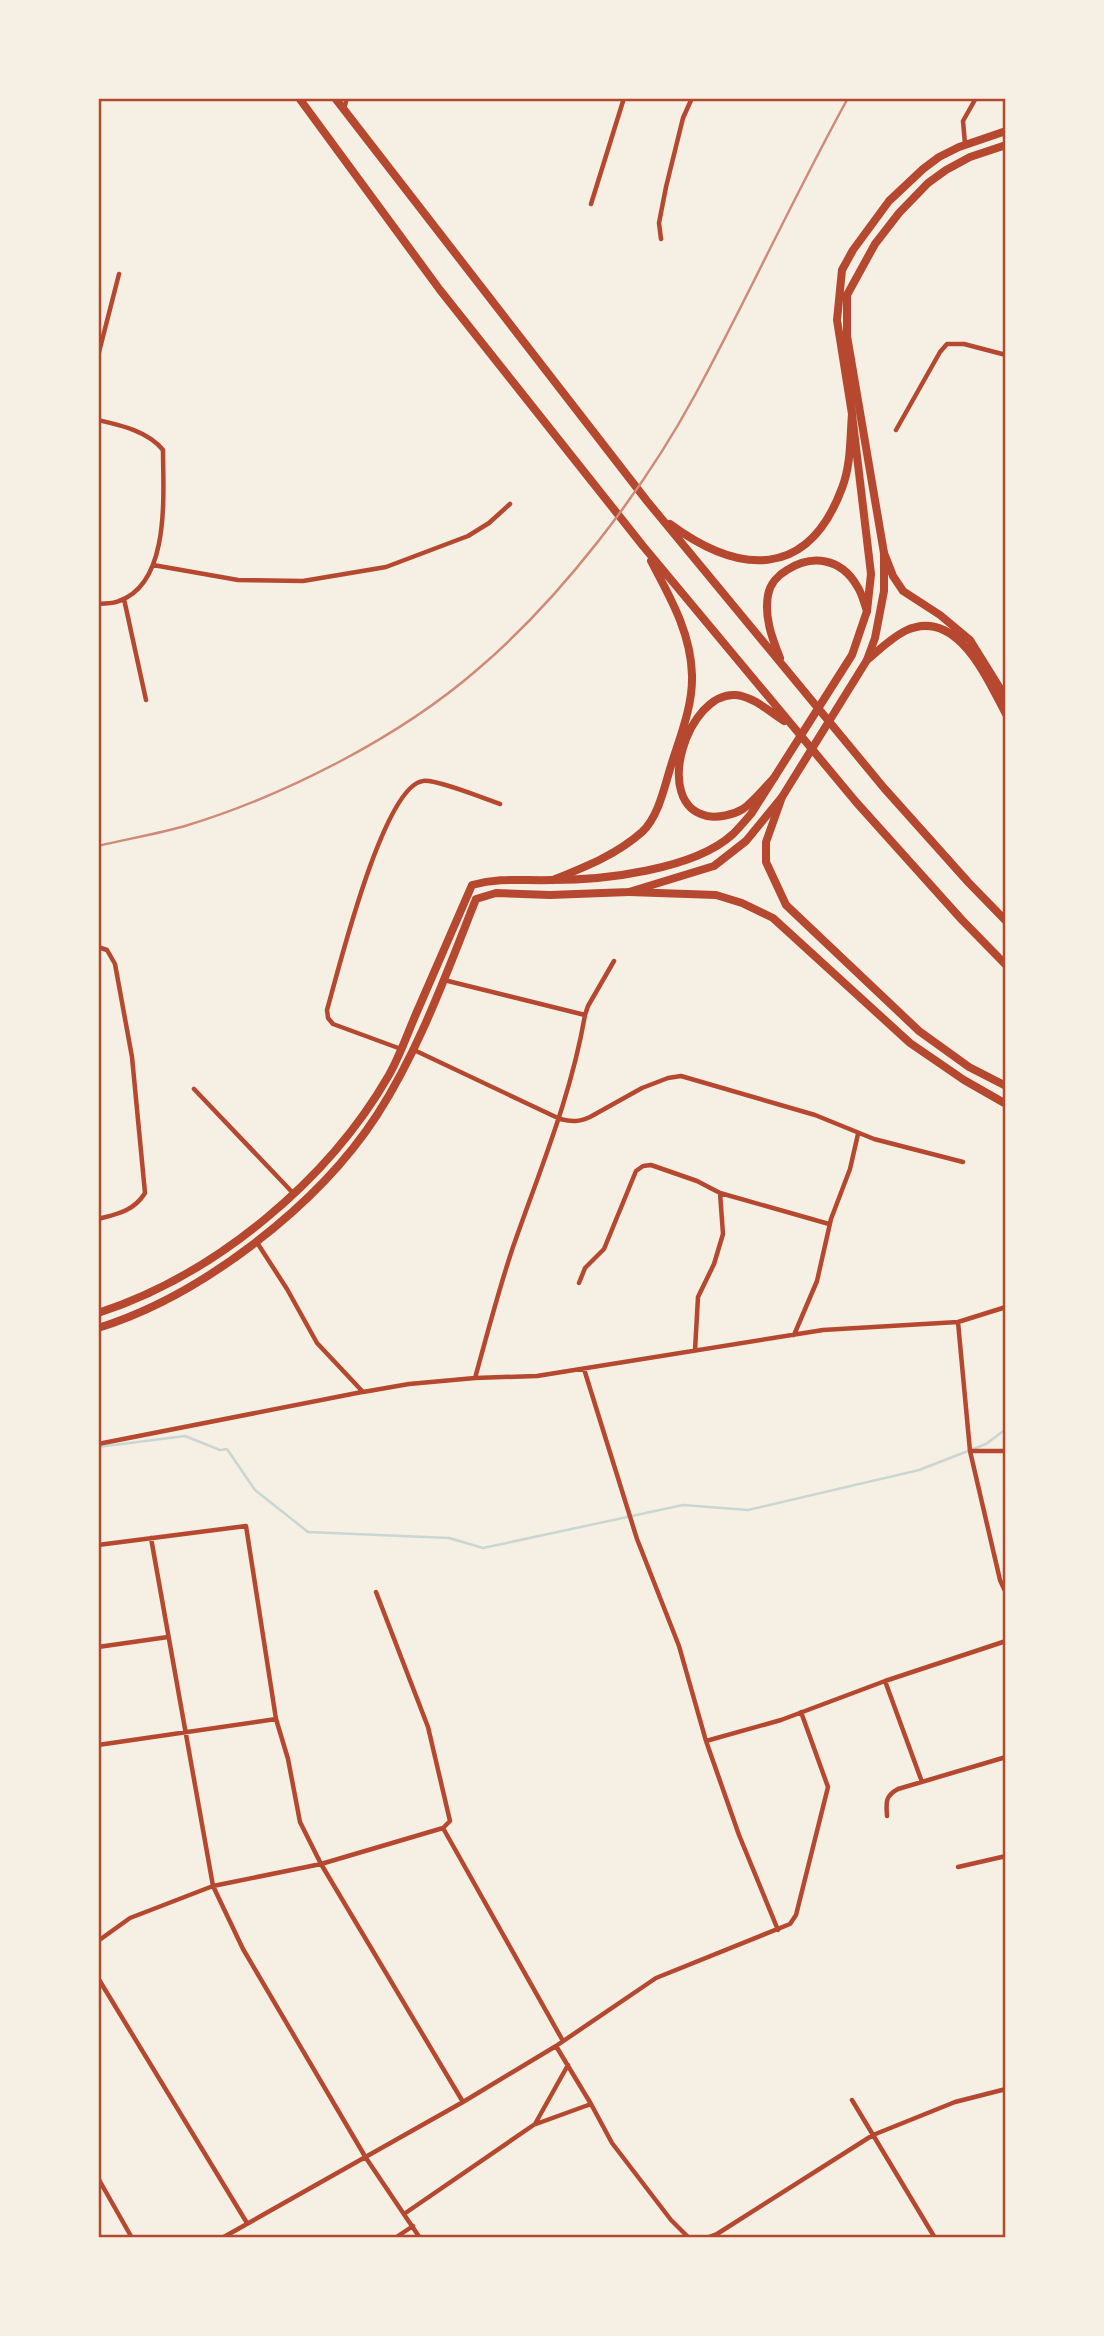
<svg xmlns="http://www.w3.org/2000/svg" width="1104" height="2336" font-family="Georgia,serif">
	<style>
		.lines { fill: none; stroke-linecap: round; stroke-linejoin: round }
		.stream { stroke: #c9d6d2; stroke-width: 2.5 }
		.minor { stroke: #b5482f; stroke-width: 4.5 }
		.primary { stroke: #b5482f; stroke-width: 8 }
		.trunk { stroke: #b5482f; stroke-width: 8 }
		.rail { stroke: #cf8b77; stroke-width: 2.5 }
		.neatline { fill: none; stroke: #b5482f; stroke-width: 2.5 }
	</style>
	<rect width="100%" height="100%" fill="#f6efe4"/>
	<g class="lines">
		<path class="stream" d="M98,1447L185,1436L220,1450L227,1449L255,1490L308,1532L449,1538L483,1548L683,1505L748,1510L919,1470L986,1444L1006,1429"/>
		<path class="minor" d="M344,109L347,98
			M965,144L963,121L976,98
			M591,204L624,98
			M661,239L659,223L666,187L683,118L692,98
			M98,356L119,274
			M98,420C120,425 148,431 163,450C163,493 171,583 119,601C113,604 105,603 98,604
			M896,430L940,352L947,344H964L1006,355
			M153,565L238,580L303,581L386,567L468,536L489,523L510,504
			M124,599L146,700
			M98,947L107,950L115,964L132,1057L145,1193C134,1211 117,1214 98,1219
			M444,980L585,1015L588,1006L614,961
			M401,1049L333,1024L328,1018L327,1010C338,972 383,786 423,781C436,779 485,799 500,804
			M414,1050L560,1119C572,1122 579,1122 590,1117L642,1088L668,1078L681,1076L815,1115L874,1139L963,1162
			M194,1089L293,1193
			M256,1241L287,1289L317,1343L363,1392L409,1384L475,1378L537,1376L823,1330L958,1322L1006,1307
			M579,1283L585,1268L604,1249L636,1171L643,1166L651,1165L697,1181L720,1193L829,1224
			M958,1322L970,1451L1000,1580L1006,1593
			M794,1335L817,1281L831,1219L850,1169L858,1134
			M695,1350L698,1297L714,1264L723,1234L720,1193
			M584,1369L637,1539L679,1646L706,1741L739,1835L778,1930
			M475,1378C487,1335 498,1292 512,1250C539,1172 571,1097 585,1015
			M98,1444L362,1392
			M970,1451H1006
			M151,1538L213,1886L243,1949L366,2158L420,2238
			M98,1545L246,1526L276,1719L98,1745
			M98,1647L168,1637
			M885,1681L922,1782
			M276,1719L288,1759L300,1822L321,1864L463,2102
			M706,1741L781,1720L885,1681L1006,1641
			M887,1816C886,1802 885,1796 898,1789L1006,1757
			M443,1828L563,2041
			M958,1867L1006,1856
			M98,1941L130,1918L213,1886L321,1864L443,1828L450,1821L428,1727L376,1592
			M98,1978L247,2223
			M556,2046L591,2104L612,2143L671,2220L689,2238
			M852,2100L935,2238
			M536,2124L591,2104
			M98,2178L132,2238
			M404,2214L535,2124L568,2065
			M222,2238L463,2102L556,2046L656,1978L790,1924L796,1915L828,1787L801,1712
			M395,2238L413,2226
			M706,2238L717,2234L873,2135L955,2102L1006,2089"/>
		<path class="primary" d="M98,1313C215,1275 328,1181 389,1075C401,1054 409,1029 419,1007C437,966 454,926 472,885C501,877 523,881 552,880C603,880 694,870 733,834C739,828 745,821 751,814L852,655L867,611L871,574L852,414L837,320L842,270L853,250L889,201L923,169L939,157L959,147L1006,131
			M98,1328C201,1296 318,1206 377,1115C420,1048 447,972 476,899L496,893L550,895L629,892L714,866L746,841L782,797L867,660L875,638L884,591V553L847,336V295L875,244L899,213L928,183L946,170L970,157L1006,145"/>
		<path class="trunk" d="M299,98L440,290L643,546L856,802L962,920L1006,965
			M335,98L647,501L884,788L969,883L1006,921
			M670,524C739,575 808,580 842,488C851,465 850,439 852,414
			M884,553L893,576L903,591L940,615L970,640L1006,698
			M780,658C772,638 764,617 768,595C770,584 778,575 787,570C812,554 841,558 857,586C862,593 864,603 867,611
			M867,660C879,650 891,638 905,631C957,606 987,679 1006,714
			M774,778C764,788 754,801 743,809C733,815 718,818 707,816C651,804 688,691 736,695C754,697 770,712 784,721
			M782,797L766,842V862L786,905L919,1031L969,1067L1006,1086
			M553,880C585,867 616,855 642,832C658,817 664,789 670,769C679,739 693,707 692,675C691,633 670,597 651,561
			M629,892L716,895L742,903L773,918L910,1043L964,1080L1006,1104"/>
		<path class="rail" d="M98,846C127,839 157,834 185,826C284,796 400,737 478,669C561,598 643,491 695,395C748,297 794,196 848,98"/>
	</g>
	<rect width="1104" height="2336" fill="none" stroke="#f6efe4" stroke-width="200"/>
	<rect x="100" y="100" width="904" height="2136" class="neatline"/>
</svg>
